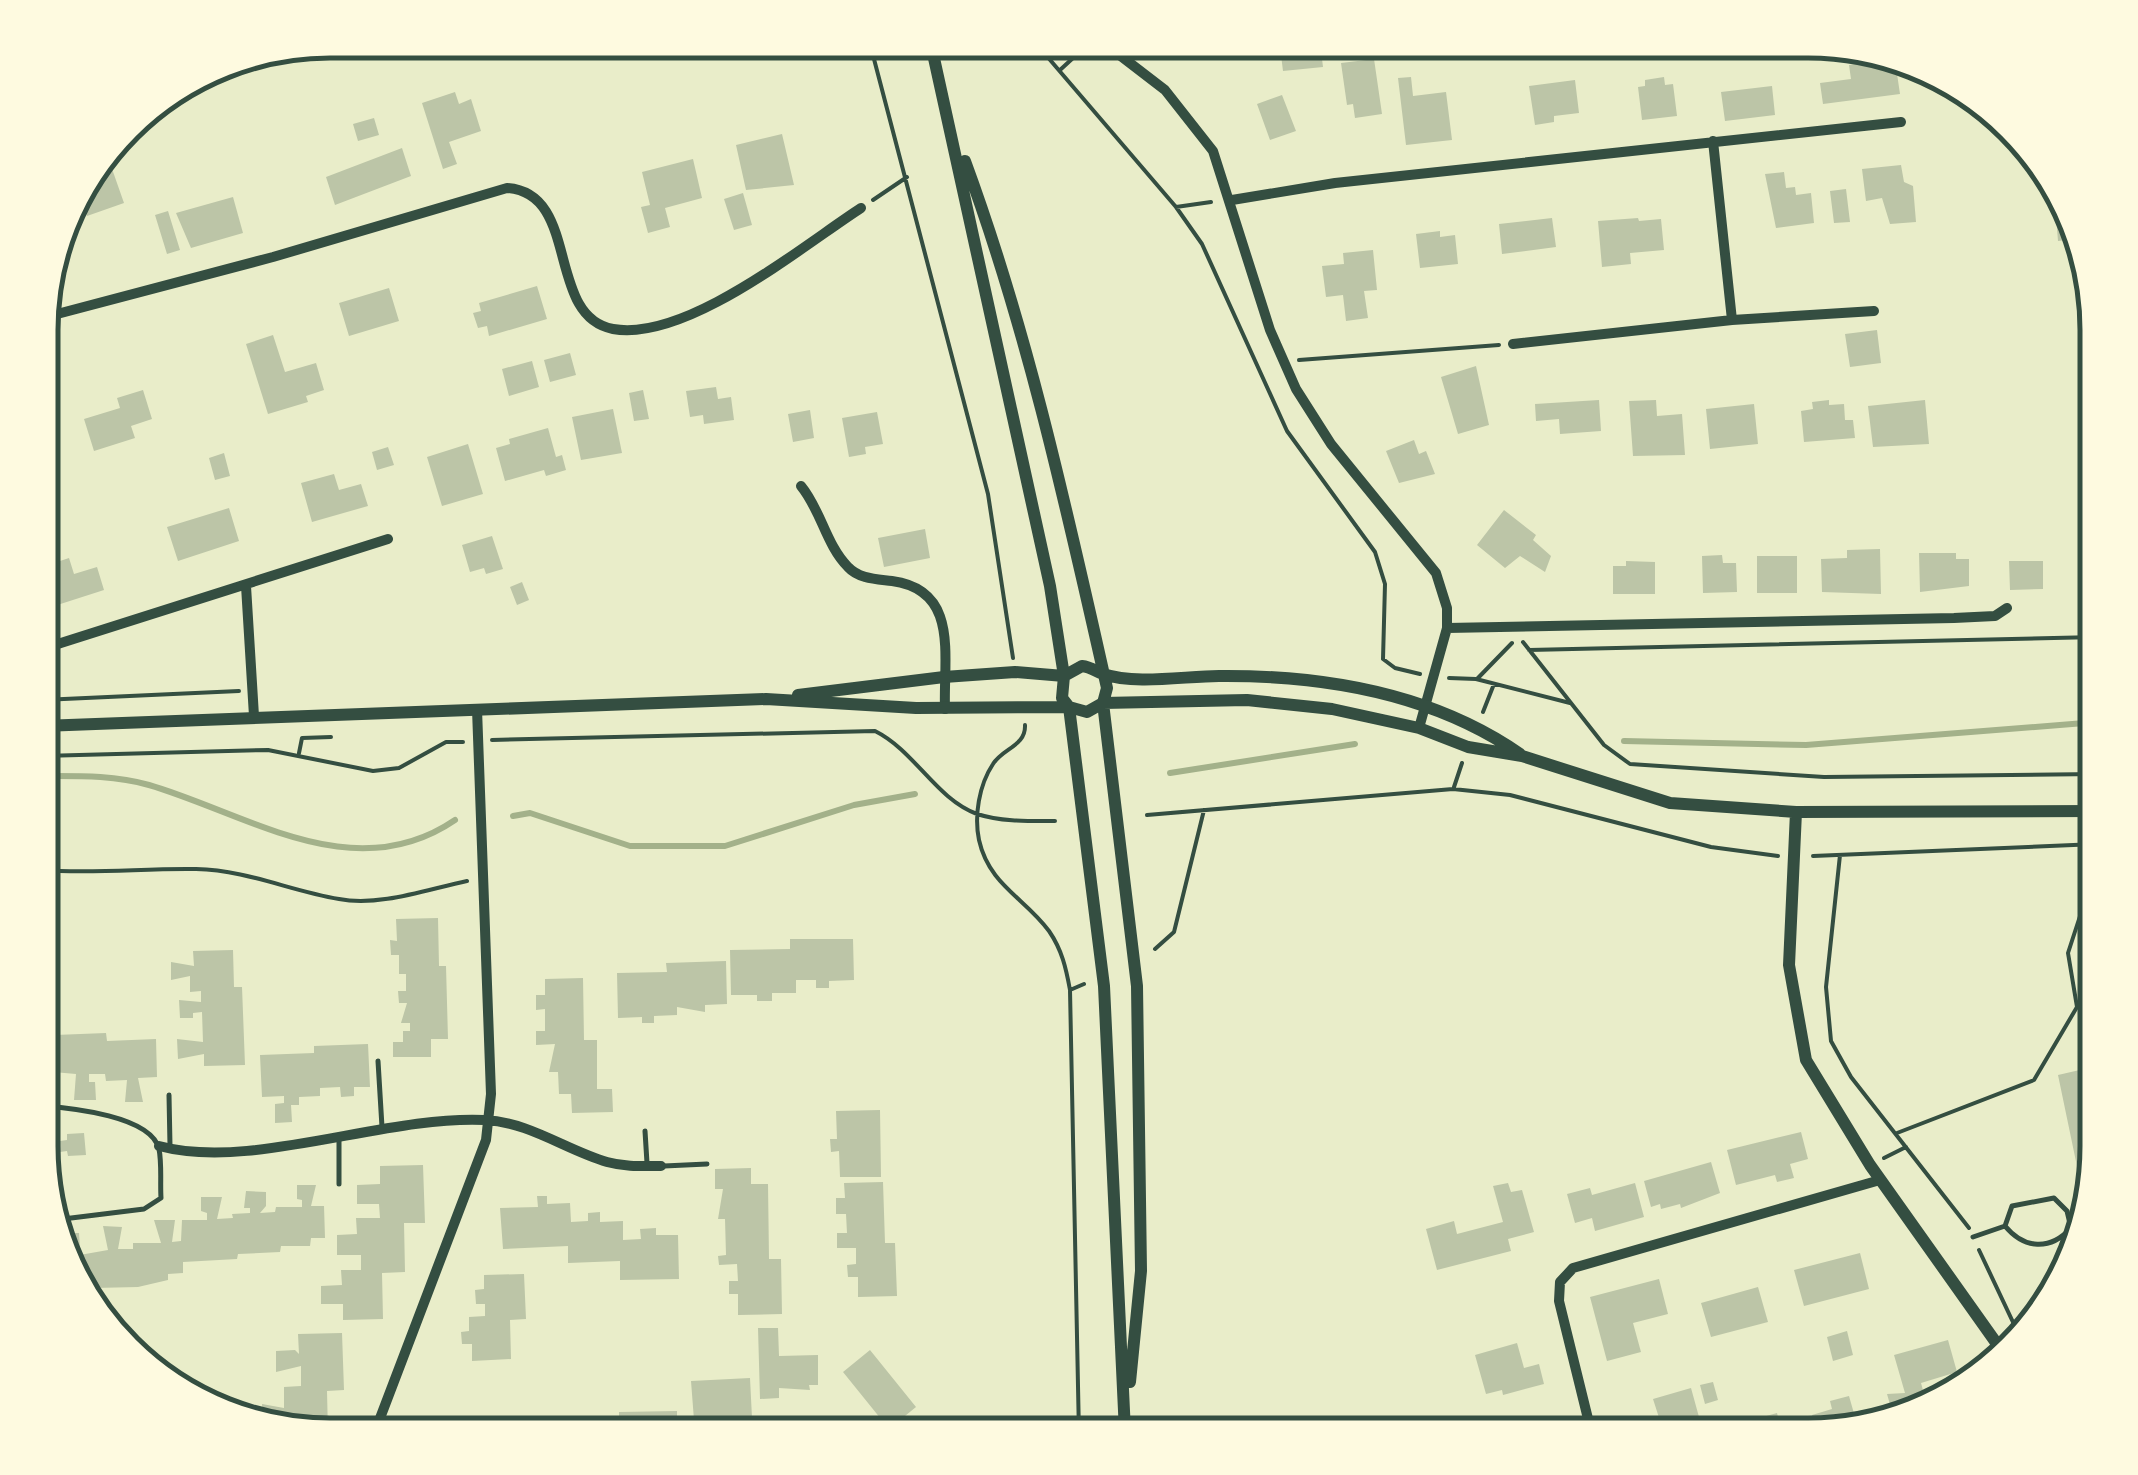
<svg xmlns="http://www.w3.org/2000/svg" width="2138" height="1475" font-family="'DM Sans',sans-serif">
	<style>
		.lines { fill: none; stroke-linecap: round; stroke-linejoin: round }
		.stream { stroke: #a3b18a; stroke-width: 6 }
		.building { fill: #bcc5a7 }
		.path { stroke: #344e41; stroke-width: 4 }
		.service { stroke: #344e41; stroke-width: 5 }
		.minor { stroke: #344e41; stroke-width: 10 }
		.tertiary { stroke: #344e41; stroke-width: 12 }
		.rim { fill: none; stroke: #344e41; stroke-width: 5 }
	</style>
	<rect width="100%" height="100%" fill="#e9edc9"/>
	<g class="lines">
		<path class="stream" d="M1624,741L1806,745L2097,722
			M1170,773L1355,744
			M42,776C78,776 114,775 149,785C248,814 354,889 455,820
			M513,816L530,813L630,846H725L854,805L915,794"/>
	</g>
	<path class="building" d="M697,40H737L725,58Z
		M1321,51L1323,67L1283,71L1281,55Z
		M1374,59L1382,114L1355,118L1353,104L1347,105L1341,63Z
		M1881,61L1896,67L1900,94L1823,104L1820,83L1851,79L1849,65Z
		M1411,77L1413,96L1446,92L1452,140L1406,145L1398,78Z
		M1664,77L1665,85L1673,84L1677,116L1642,120L1638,87L1645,86V80Z
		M1575,80L1579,113L1554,116V122L1535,125L1529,86Z
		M1772,86L1775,115L1725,121L1721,92Z
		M455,92L459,104L471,99L481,131L449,142L457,164L443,169L422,103Z
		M1282,95L1296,131L1270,140L1257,104Z
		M374,118L379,135L358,141L353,124Z
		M782,134L794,185L746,190L736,145Z
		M402,148L411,176L335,205L326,177Z
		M693,159L702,198L665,208L670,227L648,233L641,207L650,205L642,172Z
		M1901,165L1904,182L1913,186L1916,222L1890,224L1882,198L1866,201L1862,169Z
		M111,166L124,203L87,216L78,190L92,173Z
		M1784,172L1786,188L1795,187L1796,195L1811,193L1814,223L1776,228L1765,174Z
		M2053,178L2059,185L2076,239L2058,241Z
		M1846,189L1850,222L1834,223L1830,191Z
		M743,193L752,225L734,230L724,199Z
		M233,197L243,233L191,248L176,213Z
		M168,211L180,250L167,254L155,215Z
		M1552,218L1556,247L1502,254L1499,224Z
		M1638,218L1639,221L1661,219L1664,250L1630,253L1631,264L1602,267L1598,221Z
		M1440,231V237L1455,235L1458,264L1420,268L1416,234Z
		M1373,250L1377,290L1364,291L1368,318L1346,321L1343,295L1326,297L1322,266L1344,264L1343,253Z
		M537,286L547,319L489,336L487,326L478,328L473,313L481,311L479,303Z
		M389,288L399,321L349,336L339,303Z
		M1877,330L1881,363L1850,367L1845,334Z
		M273,335L285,372L316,363L324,390L306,396L308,402L268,414L246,344Z
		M570,353L576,375L550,382L544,360Z
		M532,361L539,387L509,396L502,369Z
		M1476,366L1489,425L1458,434L1441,377Z
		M716,387L718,399L731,397L734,420L704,424L703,415L690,417L686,391Z
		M143,390L152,419L131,426L135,438L94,451L84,419L120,408L117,398Z
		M643,390L649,419L634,421L629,393Z
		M1599,400L1601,431L1560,434L1559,419L1536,421L1535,404Z
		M1656,400L1657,416L1682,414L1685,455L1633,456L1629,401Z
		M1829,400V405L1844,404L1845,420H1853L1855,438L1804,442L1801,411L1813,409L1812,402Z
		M1925,400L1929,444L1873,447L1868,406Z
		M1754,404L1758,444L1710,449L1706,409Z
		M613,409L622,453L581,460L572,417Z
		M810,410L814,438L793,442L788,414Z
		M877,412L883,444L865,447L866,454L849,457L842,418Z
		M548,428L556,457L562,455L566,470L546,476L544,470L505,481L496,448L510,444L509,439Z
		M1414,440L1419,454L1426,451L1435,474L1399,483L1386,451Z
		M468,444L483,494L442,506L427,457Z
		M388,447L394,465L377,470L372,452Z
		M224,453L230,476L215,480L209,458Z
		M334,474L339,490L361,484L368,506L312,522L301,483Z
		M229,508L239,541L178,561L167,527Z
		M1504,510L1536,535L1533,540L1551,556L1545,572L1520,556L1505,568L1477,545Z
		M925,529L930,558L884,567L878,538Z
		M492,536L503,569L486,574L484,568L470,572L462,545Z
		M1880,549L1881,594L1822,592L1821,559L1847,558V550Z
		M1919,553H1956V559H1969V586L1920,592Z
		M1722,555L1723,563H1736L1737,592L1703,593L1702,556Z
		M1757,556H1797V593H1757Z
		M69,558L74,574L97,567L104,590L48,608L42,567Z
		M1626,561L1655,562V594H1613V566H1626Z
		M2009,561H2043V589L2010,590Z
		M522,582L529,600L517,605L510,587Z
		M438,918L439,966H446L448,1039H431V1057H393V1042H403V1031H410V1023H401L407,1003H399L398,991H406V974H399V955H391L390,940L397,941L396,919Z
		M790,939H853L854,980L829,981V988H816V980H796V993H772V1001H757V995H731L730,950L790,949Z
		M233,950L234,987H242L245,1065L204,1066V1054L178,1059L177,1039L203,1042L202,1012L193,1013V1018H180L179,1000L201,1002V991L190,992V976L171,980V962L194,966L193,951Z
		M726,961L727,1004L705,1005V1012L677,1007V1015L654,1016V1023H642V1017L618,1018L617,973L667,972L666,963Z
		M583,978L584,1040H597V1089H612L613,1112L572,1113L571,1094H559L558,1072H549L555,1044L536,1045V1031H545V1009L536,1010V995H545V979Z
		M42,1027H55V1035L106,1033L107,1041L156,1039L157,1077L138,1078L143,1102H125L127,1080L106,1081L105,1074H89V1082H95L96,1100H74L76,1074L42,1071Z
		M368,1044L370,1087H354V1096L341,1097L340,1087L320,1088V1096L299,1097V1105H291L292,1122L275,1123V1104L284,1103V1096L262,1097L260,1055L314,1053V1046Z
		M2097,1066V1164L2084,1200L2058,1075Z
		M880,1110L881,1177H840L839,1151L831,1152L830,1139H837L836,1111Z
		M60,1114V1141L67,1140V1134L84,1133L86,1155L68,1156L67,1151L60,1152L61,1177L42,1178V1115Z
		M1801,1132L1808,1159L1790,1164L1794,1178L1777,1182L1775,1175L1736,1185L1727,1150Z
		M1711,1162L1720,1193L1681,1208L1680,1204L1661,1209L1660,1204L1651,1207L1644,1181Z
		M423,1165L425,1223H404L405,1272L382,1273L383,1319L343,1320V1304H321V1286L342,1285L341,1270H361V1255H337V1235L357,1234L356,1218H380L379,1204H357V1185L380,1184V1166Z
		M751,1168V1184H768L769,1259H781L782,1314L738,1315V1294H729V1281H738L737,1264L719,1265L718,1256L726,1255L725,1219H718L723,1189H715V1169Z
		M883,1182L885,1243H895L897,1296L858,1297V1277H848L847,1265L856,1264V1248H837V1233H847L846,1214H836V1198H845L844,1183Z
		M1508,1183L1511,1192L1522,1190L1534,1232L1508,1239L1511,1251L1437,1270L1426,1229L1454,1221L1457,1234L1503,1222L1493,1186Z
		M1635,1183L1644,1217L1595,1231L1592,1218L1575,1223L1567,1194L1590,1188L1592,1195Z
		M297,1185H316L311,1206H324L325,1238H311L310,1246H281L280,1252L238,1254L237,1259L183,1262V1273L168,1274V1280L138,1287L94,1288V1294H82L60,1233H79L80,1248L74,1250V1256L108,1250L103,1226L122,1227L118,1249H133V1243H161L154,1220H175L172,1242L181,1241L182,1220H207V1213L201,1211V1197H222L217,1219L233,1218L232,1214L250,1213V1208H244L246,1191L266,1192V1206L260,1213L275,1212L276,1207H302V1200L297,1199Z
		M537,1196H547V1204L570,1203L571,1222L588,1221V1213L600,1212V1222L623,1221V1240L641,1239L640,1229L656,1228V1235H678L679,1279L620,1280V1261L568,1263V1246L503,1249L500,1208L538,1207Z
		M1860,1253L1869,1289L1804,1306L1794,1270Z
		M524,1274L526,1319L510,1320L511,1359L472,1361V1344H462L461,1332L469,1331V1317L485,1316V1304H476L475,1290L484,1289V1275Z
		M1659,1279L1668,1314L1633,1323L1641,1352L1607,1361L1590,1297Z
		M1758,1287L1768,1322L1711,1337L1701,1303Z
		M758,1328H778L779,1356L818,1355V1385H809L810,1390L779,1388V1398L760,1399Z
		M1847,1331L1853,1355L1833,1361L1827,1337Z
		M342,1333L344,1390L327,1391L328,1434H311L283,1424V1419L263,1416L262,1404L284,1408V1387L301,1386V1366L276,1372V1351L295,1350L299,1354L298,1334Z
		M1948,1340L1957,1372L1921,1383L1927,1405L1911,1410L1905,1407L1907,1411L1893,1415L1887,1394L1905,1393L1894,1355Z
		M1517,1343L1524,1368L1539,1364L1544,1384L1503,1395L1502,1390L1486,1394L1475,1355Z
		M870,1350L916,1407L889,1429L843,1372Z
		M750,1378L752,1418L714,1424L694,1420L691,1381Z
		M1713,1382L1718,1400L1705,1404L1700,1385Z
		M1691,1388L1699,1417L1662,1427L1653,1399Z
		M1849,1396L1857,1424L1818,1433L1812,1415L1832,1409L1830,1401Z
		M677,1411V1435H619V1412Z
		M1777,1413L1779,1421L1786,1419L1791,1435H1758L1759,1418Z
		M1506,1421L1510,1435H1474L1473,1431Z"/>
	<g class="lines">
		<path class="path" d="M869,40L988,494L1013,658
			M1033,40L1176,207L1202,244L1287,431L1375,552L1385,584L1383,659L1395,668L1420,674
			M1060,70L1085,47
			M873,200L907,177
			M1176,207L1211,202
			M1299,360L1499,345
			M1523,642L1604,745L1630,764L1824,777L2097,774
			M1529,650L2097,637
			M1449,678L1476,679L1570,703
			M1477,679L1512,643
			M42,700L239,691
			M1483,712L1494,684
			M1025,725C1026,746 1003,748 993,764C979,785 974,816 979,840C989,885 1025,898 1049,931C1062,950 1066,968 1070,990L1079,1435
			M492,740L875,731C915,751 936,799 977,814C1002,822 1030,821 1055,821
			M299,753L302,738L331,737
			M42,756L268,750L373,771L399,768L446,742H463
			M1454,787L1462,763
			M1147,815L1453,789L1510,795L1711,847L1778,856
			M1840,855L1826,987L1831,1041L1851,1077L1969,1228
			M1813,856L2097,844
			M42,870C94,874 145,868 196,869C247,870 290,891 339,899C379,907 428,889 467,881
			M1155,949L1174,932L1204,810
			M1070,990L1084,984
			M1897,1133L2034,1080L2077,1007L2068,953L2097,864
			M1884,1158L1906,1147
			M1979,1250L2020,1337"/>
		<path class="service" d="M378,1061L382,1127
			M169,1095L170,1146
			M42,1106C72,1108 151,1116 159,1149C162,1164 160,1183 161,1198L144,1209L55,1220
			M645,1131L647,1163
			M339,1139V1184
			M664,1166L707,1164
			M1973,1237L2005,1226C2024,1249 2050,1251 2071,1228L2067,1211L2054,1198L2012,1206L2005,1226"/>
		<path class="minor" d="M1100,40L1165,90L1213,151L1270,330L1296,389L1331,444L1436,573L1447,608V628L1419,728
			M1713,141L1732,320
			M1232,200L1335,183L1901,122
			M42,318L273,257L507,188C581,193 545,316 613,329C686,342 801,247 861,208
			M1513,344L1732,320L1874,311
			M801,486C821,510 826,545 848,567C859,579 877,579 892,581C960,590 943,657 945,709
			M246,586L254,716
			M1447,628L1954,618L1995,616L2007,608
			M42,649L388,539
			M159,1146C252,1171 385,1115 485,1120C529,1122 566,1150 607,1162C625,1167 643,1166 661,1166
			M374,1434L486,1140L491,1094L477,709
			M1592,1435L1559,1301L1560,1282L1573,1268L1880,1180"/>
		<path class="tertiary" d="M930,40L1050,586L1064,676L1062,698L1069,707L1104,986L1125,1432
			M965,161C1028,332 1067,511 1107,688L1103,703L1137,986L1141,1271L1130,1382
			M798,695L944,677L1015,672L1064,676L1082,666C1091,667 1095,671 1103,674C1136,685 1185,676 1219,676C1325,675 1432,693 1520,754
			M42,726L766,699L916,708L1069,707L1087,712L1103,703L1247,700L1332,709L1419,728L1468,747L1522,756L1670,803L1796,812L2097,811
			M1796,812L1789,965L1806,1060L1870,1165L2002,1351"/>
	</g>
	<path d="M0 0H2138V1475H0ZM330 58H1808A272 272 0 0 1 2080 330V1146A272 272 0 0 1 1808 1418H330A272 272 0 0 1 58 1146V330A272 272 0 0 1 330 58Z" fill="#fefae0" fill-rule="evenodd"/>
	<path class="rim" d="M330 58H1808A272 272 0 0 1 2080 330V1146A272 272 0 0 1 1808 1418H330A272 272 0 0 1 58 1146V330A272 272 0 0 1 330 58Z"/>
</svg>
